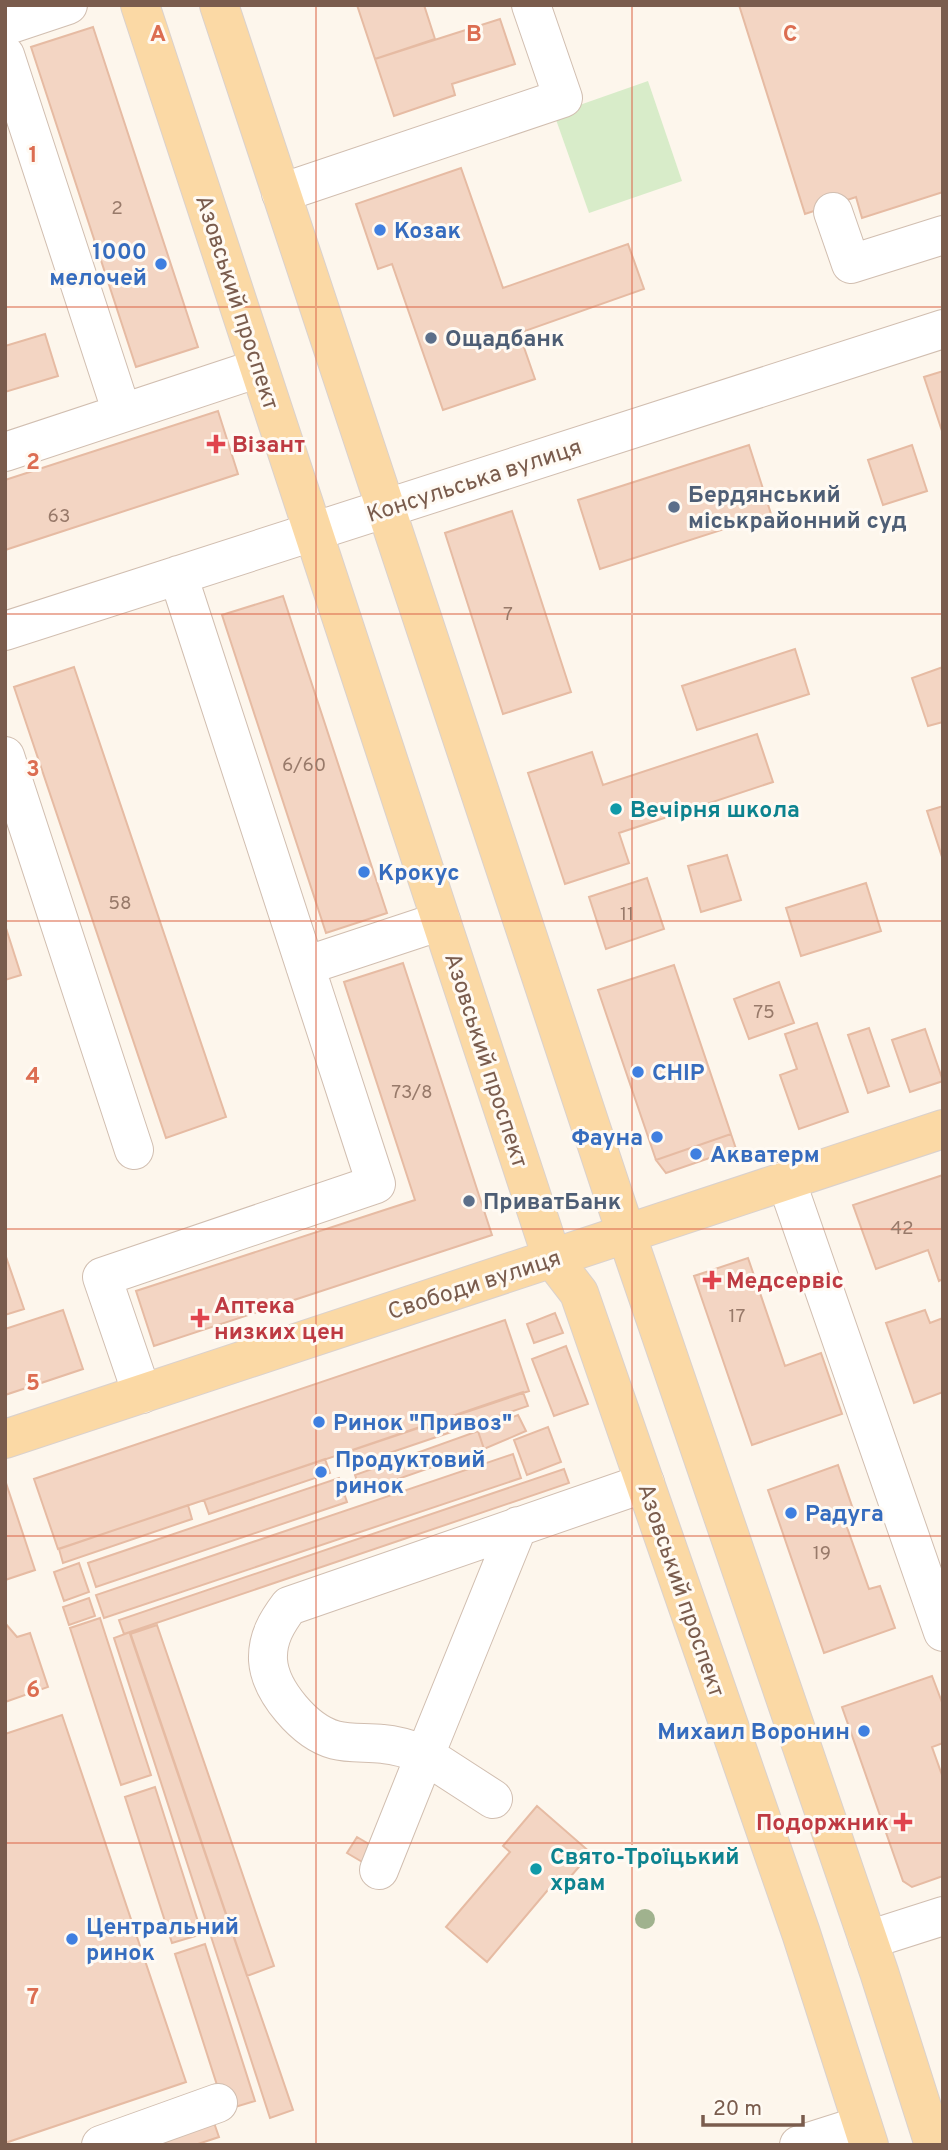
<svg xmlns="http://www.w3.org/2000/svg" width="948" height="2150" font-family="Overpass,sans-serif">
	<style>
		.green { fill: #d8ecc9 }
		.building { fill: #f3d5c3; stroke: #e6bba3; stroke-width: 2 }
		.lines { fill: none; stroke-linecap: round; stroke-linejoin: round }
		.minor-casing { stroke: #d1beb0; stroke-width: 40 }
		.major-casing { stroke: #dad1cd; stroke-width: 40 }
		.minor { stroke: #fff; stroke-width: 38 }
		.major { stroke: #fbd9a5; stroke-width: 38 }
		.tree { fill: #a0b28e }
		.grid { fill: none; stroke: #dc6d51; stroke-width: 2; stroke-opacity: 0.55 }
		.shop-dot { fill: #3f7fe0; stroke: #fffaf3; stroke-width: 2.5 }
		.service-dot { fill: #5c6f8a; stroke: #fffaf3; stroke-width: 2.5 }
		.health-dot { fill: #e0444e; stroke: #fffaf3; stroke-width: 2.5 }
		.culture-dot { fill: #0f9aa8; stroke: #fffaf3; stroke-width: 2.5 }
		.labels { text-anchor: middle; stroke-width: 6; stroke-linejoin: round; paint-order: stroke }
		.number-label { font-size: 19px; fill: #987a6a }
		.shop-label { font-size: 23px; font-weight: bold; fill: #366cbe; stroke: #fffaf3; text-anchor: start }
		.street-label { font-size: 23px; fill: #7a5c4d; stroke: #fffaf3 }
		.service-label { font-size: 23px; font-weight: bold; fill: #4e5e75; stroke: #fffaf3; text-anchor: start }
		.health-label { font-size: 23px; font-weight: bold; fill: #be3a42; stroke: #fffaf3; text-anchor: start }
		.culture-label { font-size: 23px; font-weight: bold; fill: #0d838f; stroke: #fffaf3; text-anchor: start }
		.grid-label { font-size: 23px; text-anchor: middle; font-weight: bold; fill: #dc6d51; stroke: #fffaf3; stroke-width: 6; stroke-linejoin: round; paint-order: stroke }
	</style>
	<rect width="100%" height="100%" fill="#fdf6ec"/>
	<path class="green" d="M648,81L682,181L589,213L554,114Z"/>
	<path class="building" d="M357,5H424L435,39L375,59Z
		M739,5H943V192L862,218L856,197L805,214Z
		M500,19L515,64L452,84L455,95L394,116L375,59Z
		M93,27L198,347L136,367L31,47Z
		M461,168L503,288L628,244L644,289L519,333L535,379L443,410L392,264L378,269L356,204Z
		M45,334L58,376L5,392V346Z
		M943,371V434L924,377Z
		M218,411L238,474L5,550V480Z
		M749,445L771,514L600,569L578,500Z
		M912,445L927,491L883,505L868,460Z
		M512,511L571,692L503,714L445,533Z
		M283,596L387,913L326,933L222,615Z
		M795,649L809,694L697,730L682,686Z
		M74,667L226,1117L166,1138L14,687Z
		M943,667V722L928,726L912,678Z
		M757,734L773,782L619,833L629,863L565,884L528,773L592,752L603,785Z
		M943,806V857H942L927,811Z
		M727,855L741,900L701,912L688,866Z
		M647,878L664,929L606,949L589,897Z
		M866,883L881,931L801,956L786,908Z
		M5,925L21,975L5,980Z
		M403,963L492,1235L154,1346L136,1291L415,1200L344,982Z
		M674,965L731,1134L656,1160L598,990Z
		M779,982L794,1023L749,1039L734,999Z
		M817,1023L848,1112L799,1129L780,1075L797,1069L785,1034Z
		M869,1028L889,1086L868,1093L848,1035Z
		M925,1029L943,1081L910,1092L892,1040Z
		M731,1134L736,1149L666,1173L656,1160Z
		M943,1175V1279L939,1281L928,1250L876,1269L853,1205Z
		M5,1254L24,1309L5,1315Z
		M748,1258L785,1366L821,1353L842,1414L752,1445L694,1276Z
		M63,1310L83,1369L5,1395V1329Z
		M925,1310L930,1323L943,1318V1392L914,1403L886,1323Z
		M555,1313L563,1333L534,1343L527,1324Z
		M505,1320L529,1391L58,1549L34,1479Z
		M566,1346L588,1404L554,1416L532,1359Z
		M523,1392L528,1406L351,1466L346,1452Z
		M518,1415L526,1431L484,1449L478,1431Z
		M548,1427L561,1462L527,1475L514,1440Z
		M478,1431L484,1449L361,1492L355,1475Z
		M513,1454L521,1478L104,1618L96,1595Z
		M325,1459L330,1473L209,1514L204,1500Z
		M838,1465L855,1515L844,1519L869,1589L880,1586L895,1628L824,1653L768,1490Z
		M564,1469L569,1483L124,1634L119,1620Z
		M339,1478L347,1502L96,1587L88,1563Z
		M6,1483L35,1570L5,1580V1484Z
		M188,1505L192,1519L63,1563L59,1549Z
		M79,1563L89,1592L64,1601L54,1572Z
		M89,1598L95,1616L69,1625L63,1607Z
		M100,1618L151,1775L121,1785L70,1628Z
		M5,1623L17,1637L30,1633L48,1687L5,1702Z
		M157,1625L274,1966L247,1976L130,1634Z
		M130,1632L293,2110L270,2118L114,1638Z
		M932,1676L943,1705V1743L932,1747L943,1778V1876L912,1887L903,1881L842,1707Z
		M62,1715L186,2082L5,2143V1734Z
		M155,1787L202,1934L172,1943L125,1797Z
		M537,1806L591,1853L558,1891L552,1885L487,1962L446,1927L510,1852L503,1846Z
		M357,1837L374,1847L364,1863L347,1853Z
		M205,1944L255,2101L225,2110L175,1954Z
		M212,2117L219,2137L195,2145H134Z"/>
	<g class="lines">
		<g class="minor-casing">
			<path id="minor" d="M5,26L68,5
				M5,55L122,413
				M281,193L563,98L531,5
				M833,212L851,264L943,235
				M5,452L259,368
				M5,631L943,329
				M5,756L134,1150
				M305,966L441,921
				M786,1180L943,1632
				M142,1394L102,1277L376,1184L178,575
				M493,1799L425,1755L518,1526
				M379,1870L425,1755C412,1750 398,1745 383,1744C367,1742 350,1744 335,1740C305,1732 270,1691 268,1660C267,1638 277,1622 289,1606L645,1483
				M868,1940L943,1916
				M101,2145L218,2103
				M799,2145L862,2125"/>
		</g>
		<g class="major-casing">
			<path id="major" d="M140,5L552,1258L579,1293L801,1933L869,2145
				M219,5L626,1233L879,1972L934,2145
				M5,1439L943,1129"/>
		</g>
		<use href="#minor" class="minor"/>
		<use href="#major" class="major"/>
	</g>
	<circle class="tree" cx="645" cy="1919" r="10"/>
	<path class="grid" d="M316,5V2145M632,5V2145M5,307H943M5,614H943M5,921H943M5,1229H943M5,1536H943M5,1843H943"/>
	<g class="shop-dot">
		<circle cx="380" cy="230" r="7"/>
		<circle cx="161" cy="264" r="7"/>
		<circle cx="364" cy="872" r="7"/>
		<circle cx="638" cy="1072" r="7"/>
		<circle cx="657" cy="1137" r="7"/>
		<circle cx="696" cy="1154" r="7"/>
		<circle cx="319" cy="1422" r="7"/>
		<circle cx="321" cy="1472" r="7"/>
		<circle cx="791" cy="1513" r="7"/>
		<circle cx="864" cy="1731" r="7"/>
		<circle cx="72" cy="1939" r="7"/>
	</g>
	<g class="service-dot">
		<circle cx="431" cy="338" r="7"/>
		<circle cx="674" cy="507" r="7"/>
		<circle cx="469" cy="1201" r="7"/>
	</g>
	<g class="health-dot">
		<path d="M212.5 433.5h7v7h7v7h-7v7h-7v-7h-7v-7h7z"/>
		<path d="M708.5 1269.5h7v7h7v7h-7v7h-7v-7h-7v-7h7z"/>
		<path d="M196.5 1307.5h7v7h7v7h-7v7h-7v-7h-7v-7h7z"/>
		<path d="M899.5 1811.5h7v7h7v7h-7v7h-7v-7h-7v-7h7z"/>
	</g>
	<g class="culture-dot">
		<circle cx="616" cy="809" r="7"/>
		<circle cx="536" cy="1869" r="7"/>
	</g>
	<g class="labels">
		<g class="number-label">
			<text x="117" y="214">2</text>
			<text x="59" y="522">63</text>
			<text x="508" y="620">7</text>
			<text x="304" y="771">6/60</text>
			<text x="120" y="909">58</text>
			<text x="627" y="920">11</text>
			<text x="764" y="1018">75</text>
			<text x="412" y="1098">73/8</text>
			<text x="902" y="1234">42</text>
			<text x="737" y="1322">17</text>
			<text x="822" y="1559">19</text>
		</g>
		<g class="shop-label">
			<text x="394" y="238">Козак</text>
			<text x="147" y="259" text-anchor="end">1000<tspan x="147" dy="26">мелочей</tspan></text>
			<text x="378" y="880">Крокус</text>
			<text x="652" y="1080">CHIP</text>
			<text x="643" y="1145" text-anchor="end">Фауна</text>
			<text x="710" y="1162">Акватерм</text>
			<text x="333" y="1430">Ринок "Привоз"</text>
			<text x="335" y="1467">Продуктовий<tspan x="335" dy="26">ринок</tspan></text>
			<text x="805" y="1521">Радуга</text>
			<text x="850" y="1739" text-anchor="end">Михаил Воронин</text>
			<text x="86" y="1934">Центральний<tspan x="86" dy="26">ринок</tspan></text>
		</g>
		<g class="street-label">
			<text transform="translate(238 302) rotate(72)" y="8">Азовський проспект</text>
			<text transform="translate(474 480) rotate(-18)" y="8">Консульська вулиця</text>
			<text transform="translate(487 1060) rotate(72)" y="8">Азовський проспект</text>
			<text transform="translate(474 1284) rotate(-18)" y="8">Свободи вулиця</text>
			<text transform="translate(682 1590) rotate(71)" y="8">Азовський проспект</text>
		</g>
		<g class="service-label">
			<text x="445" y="346">Ощадбанк</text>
			<text x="688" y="502">Бердянський<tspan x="688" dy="26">міськрайонний суд</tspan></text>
			<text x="483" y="1209">ПриватБанк</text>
		</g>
		<g class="health-label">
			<text x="232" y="452">Візант</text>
			<text x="726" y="1288">Медсервіс</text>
			<text x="214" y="1313">Аптека<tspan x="214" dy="26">низких цен</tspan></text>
			<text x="889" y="1830" text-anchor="end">Подоржник</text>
		</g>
		<g class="culture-label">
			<text x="630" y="817">Вечірня школа</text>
			<text x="550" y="1864">Свято-Троїцький<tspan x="550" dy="26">храм</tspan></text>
		</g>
	</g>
	<g class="grid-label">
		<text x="158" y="41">A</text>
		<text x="474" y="41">B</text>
		<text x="790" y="41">C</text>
		<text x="33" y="162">1</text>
		<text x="33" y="469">2</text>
		<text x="33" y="776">3</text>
		<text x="33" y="1083">4</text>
		<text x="33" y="1390">5</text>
		<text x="33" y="1697">6</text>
		<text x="33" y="2004">7</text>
	</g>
	<rect width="948" height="2150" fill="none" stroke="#7a5c4d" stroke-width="14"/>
	<path d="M703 2115v10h100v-10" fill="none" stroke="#7a5c4d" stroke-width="3.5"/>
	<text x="713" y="2115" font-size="21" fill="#7a5c4d" stroke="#fffaf3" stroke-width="5" paint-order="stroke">20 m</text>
</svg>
